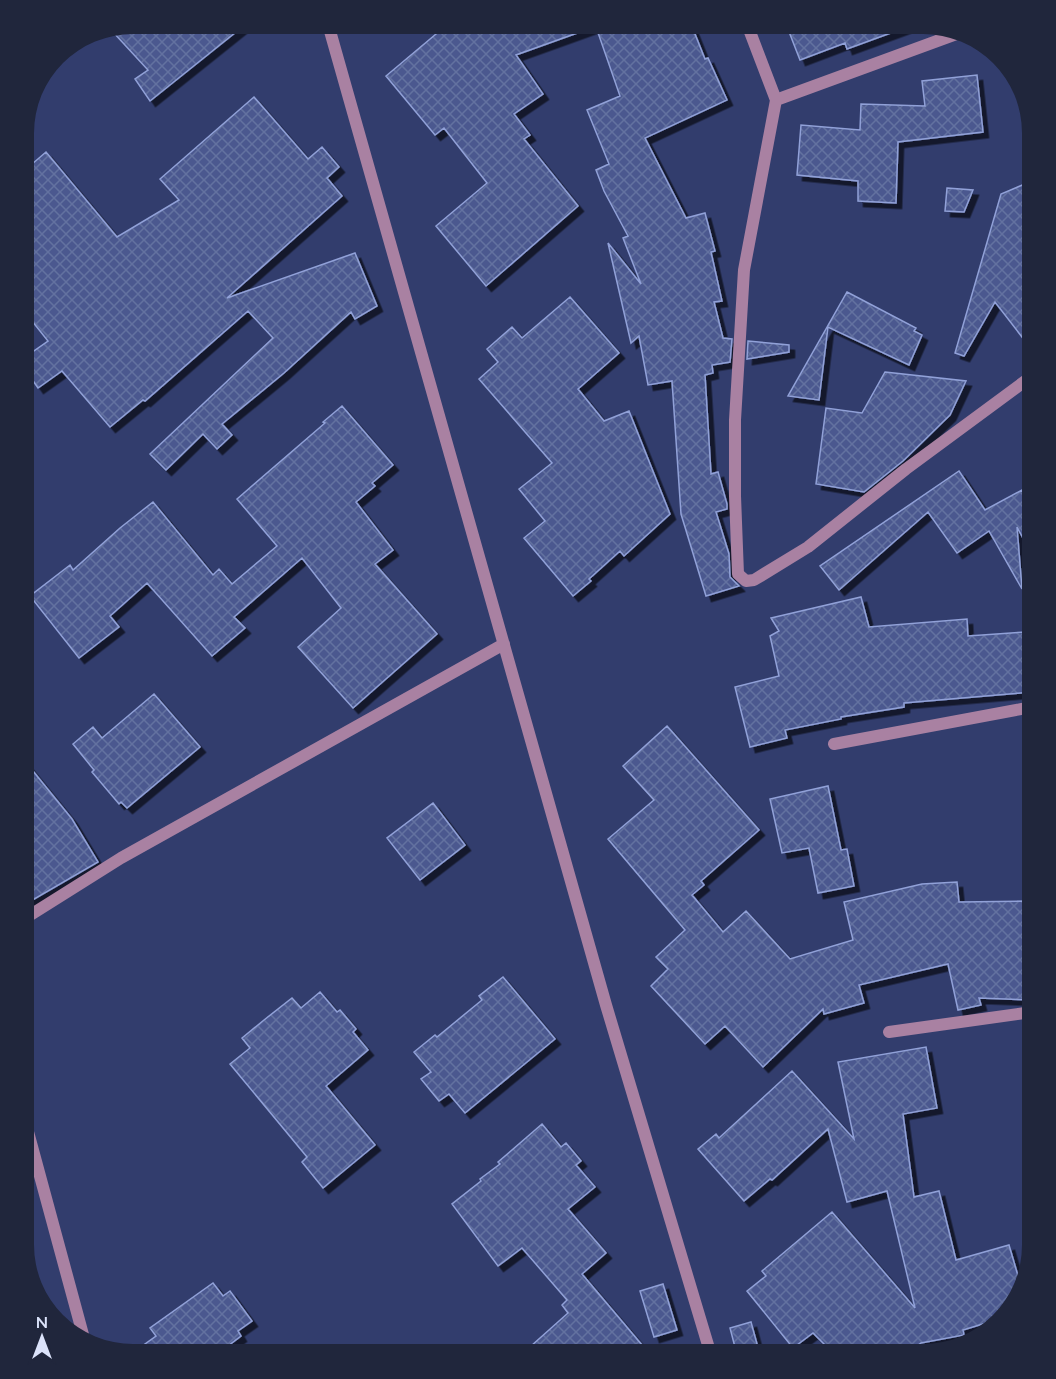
<svg xmlns="http://www.w3.org/2000/svg" width="1056" height="1379" font-family="Lato,sans-serif">
	<style>
		.building { fill: url(#building-cross-hatch); stroke: #91a1d8; stroke-width: 1.5; filter: url(#shadow) }
		.lines { fill: none; stroke-linecap: round; stroke-linejoin: round }
		.street { stroke: #a981a2; stroke-width: 12 }
	</style>
	<defs>
		<pattern id="building-cross-hatch" width="8" height="8" patternUnits="userSpaceOnUse" patternTransform="scale(1.5)"><rect width="8" height="8" fill="#4b598f"/><path d="M0 0l8 8M0 8l8-8" fill="none" stroke="#6471a0"/></pattern>
		<filter id="shadow"><feDropShadow dx="5.5" dy="5.5" stdDeviation="0" flood-color="#0009"/></filter>
	</defs>
	<rect width="100%" height="100%" fill="#323d6d"/>
	<path class="building" d="M133,24H246L150,101L135,79L148,70L113,32Z
		M448,24H593L594,27L516,55L543,94L514,114L530,135L524,139L578,206L486,286L436,226L487,183L444,128L435,135L386,76Z
		M595,24H691L705,59L708,58L727,100L645,138L686,218L705,213L715,251L711,252L722,301L714,302L723,338L732,339L730,362L712,365L713,373L705,375L711,474L718,472L727,504V509L716,512L729,554L730,577L739,586L706,596L681,514L672,381L648,385L639,336L631,343L608,243L641,284L623,238L628,236L604,191L596,170L609,164L587,110L620,96Z
		M786,24H906L907,27L847,49L845,43L800,60Z
		M977,75L983,132L898,142L896,203L858,201V181L797,175L801,125L860,130L861,104L925,106L922,81Z
		M254,97L308,159L322,147L339,167L327,178L342,196L227,298L355,253L377,306L355,319L351,312L284,373L222,424L232,435L217,449L203,434L166,470L150,454L273,338L248,311L145,401L143,400L110,427L62,371L38,388L24,368V358L48,341L24,311V171L46,152L117,237L179,200L160,179Z
		M1032,181V350L995,302L964,356L955,353L1001,194Z
		M947,188L973,190L964,212L945,211Z
		M847,292L916,328L914,331L922,335L909,365L828,327L819,400L788,396Z
		M570,297L619,353L578,389L604,421L629,411L670,514L624,556L620,551L589,579L591,581L573,596L524,538L545,521L519,489L552,463L479,379L498,362L487,349L512,327L522,338Z
		M748,341L789,345V352L747,359Z
		M885,372L966,381L950,415L903,461L864,492L816,484L826,408L862,413Z
		M342,406L393,465L372,483L375,486L356,502L393,550L375,564L437,634L353,708L298,647L341,608L302,558L234,617L245,628L212,656L147,583L110,616L119,627L79,658L30,596L70,565L73,570L120,528L153,502L213,575L219,569L232,584L277,546L237,499L325,423L323,422Z
		M959,471L985,510L1022,490L1032,508V555L1017,527L1022,589L989,531L957,553L928,512L839,590L820,566Z
		M861,597L869,627L967,619L968,636L1025,632L1028,663L1032,662V692L904,703V707L841,717V719L785,730L787,738L750,747L735,687L779,676L770,636L779,631L771,618Z
		M154,694L200,747L127,808L121,802L119,804L92,772L94,770L73,744L93,727L102,738Z
		M667,726L759,830L701,881L704,885L692,895L723,932L746,911L790,959L853,940L844,902L922,884L957,882L959,902L1032,901V1000L979,998L981,1005L958,1010L948,964L859,985L864,1003L824,1014L823,1009L763,1067L725,1026L705,1044L651,986L668,969L656,957L685,930L608,839L654,800L623,766Z
		M24,760L72,819L98,862L24,905Z
		M828,786L841,850L847,849L854,886L818,893L809,848L782,853L770,799Z
		M433,803L465,845L420,880L387,838Z
		M503,977L555,1039L465,1113L449,1094L439,1101L421,1079L431,1072L414,1052L435,1035L437,1037L482,1000L479,996Z
		M320,992L337,1012L340,1010L356,1029L353,1032L368,1050L326,1086L375,1145L323,1188L302,1162L307,1157L230,1064L250,1048L242,1038L264,1020L292,998L301,1008Z
		M926,1047L937,1108L903,1114L914,1197L939,1191L956,1260L1009,1245L1021,1286L1018,1300L999,1319L963,1330L964,1335L921,1343L905,1355H835L813,1333L793,1348L747,1291L766,1276L762,1271L832,1212L915,1308L887,1191L847,1202L828,1129L772,1180L770,1179L744,1201L698,1149L716,1134L719,1138L792,1071L854,1139L838,1062Z
		M542,1124L561,1147L566,1143L581,1161L576,1165L595,1187L568,1209L606,1253L582,1274L642,1345L630,1355H521L568,1313L562,1305L567,1300L522,1248L498,1266L452,1204L481,1181L480,1179L500,1164L498,1162Z
		M213,1283L223,1296L230,1291L252,1321L238,1331L241,1336L216,1355L131,1354L156,1336L150,1328Z
		M663,1284L677,1330L654,1337L640,1291Z
		M751,1322L760,1355H737L730,1328Z"/>
	<g class="lines">
		<path class="street" d="M328,24L606,1005L711,1355
			M747,24L776,100L744,270L735,420V496L738,574L746,581L754,580L808,547L906,469L1032,376
			M776,100L959,33
			M834,744L1032,707
			M24,919L121,858L504,644
			M889,1032L1032,1012
			M24,1117L85,1342"/>
	</g>
	<path d="M0 0H1056V1379H0ZM133 34H923A99 99 0 0 1 1022 133V1245A99 99 0 0 1 923 1344H133A99 99 0 0 1 34 1245V133A99 99 0 0 1 133 34Z" fill="#20263c" fill-rule="evenodd"/>
	<g transform="translate(42 1337)" stroke="#20263c" stroke-width="4.5" paint-order="stroke">
	<path d="M0-4.5L10 22L0 15L-10 22Z" fill="#dbe2fa"/>
	<text y="-9" font-size="16" font-weight="bold" text-anchor="middle" fill="#dbe2fa">N</text>
	</g>
</svg>
